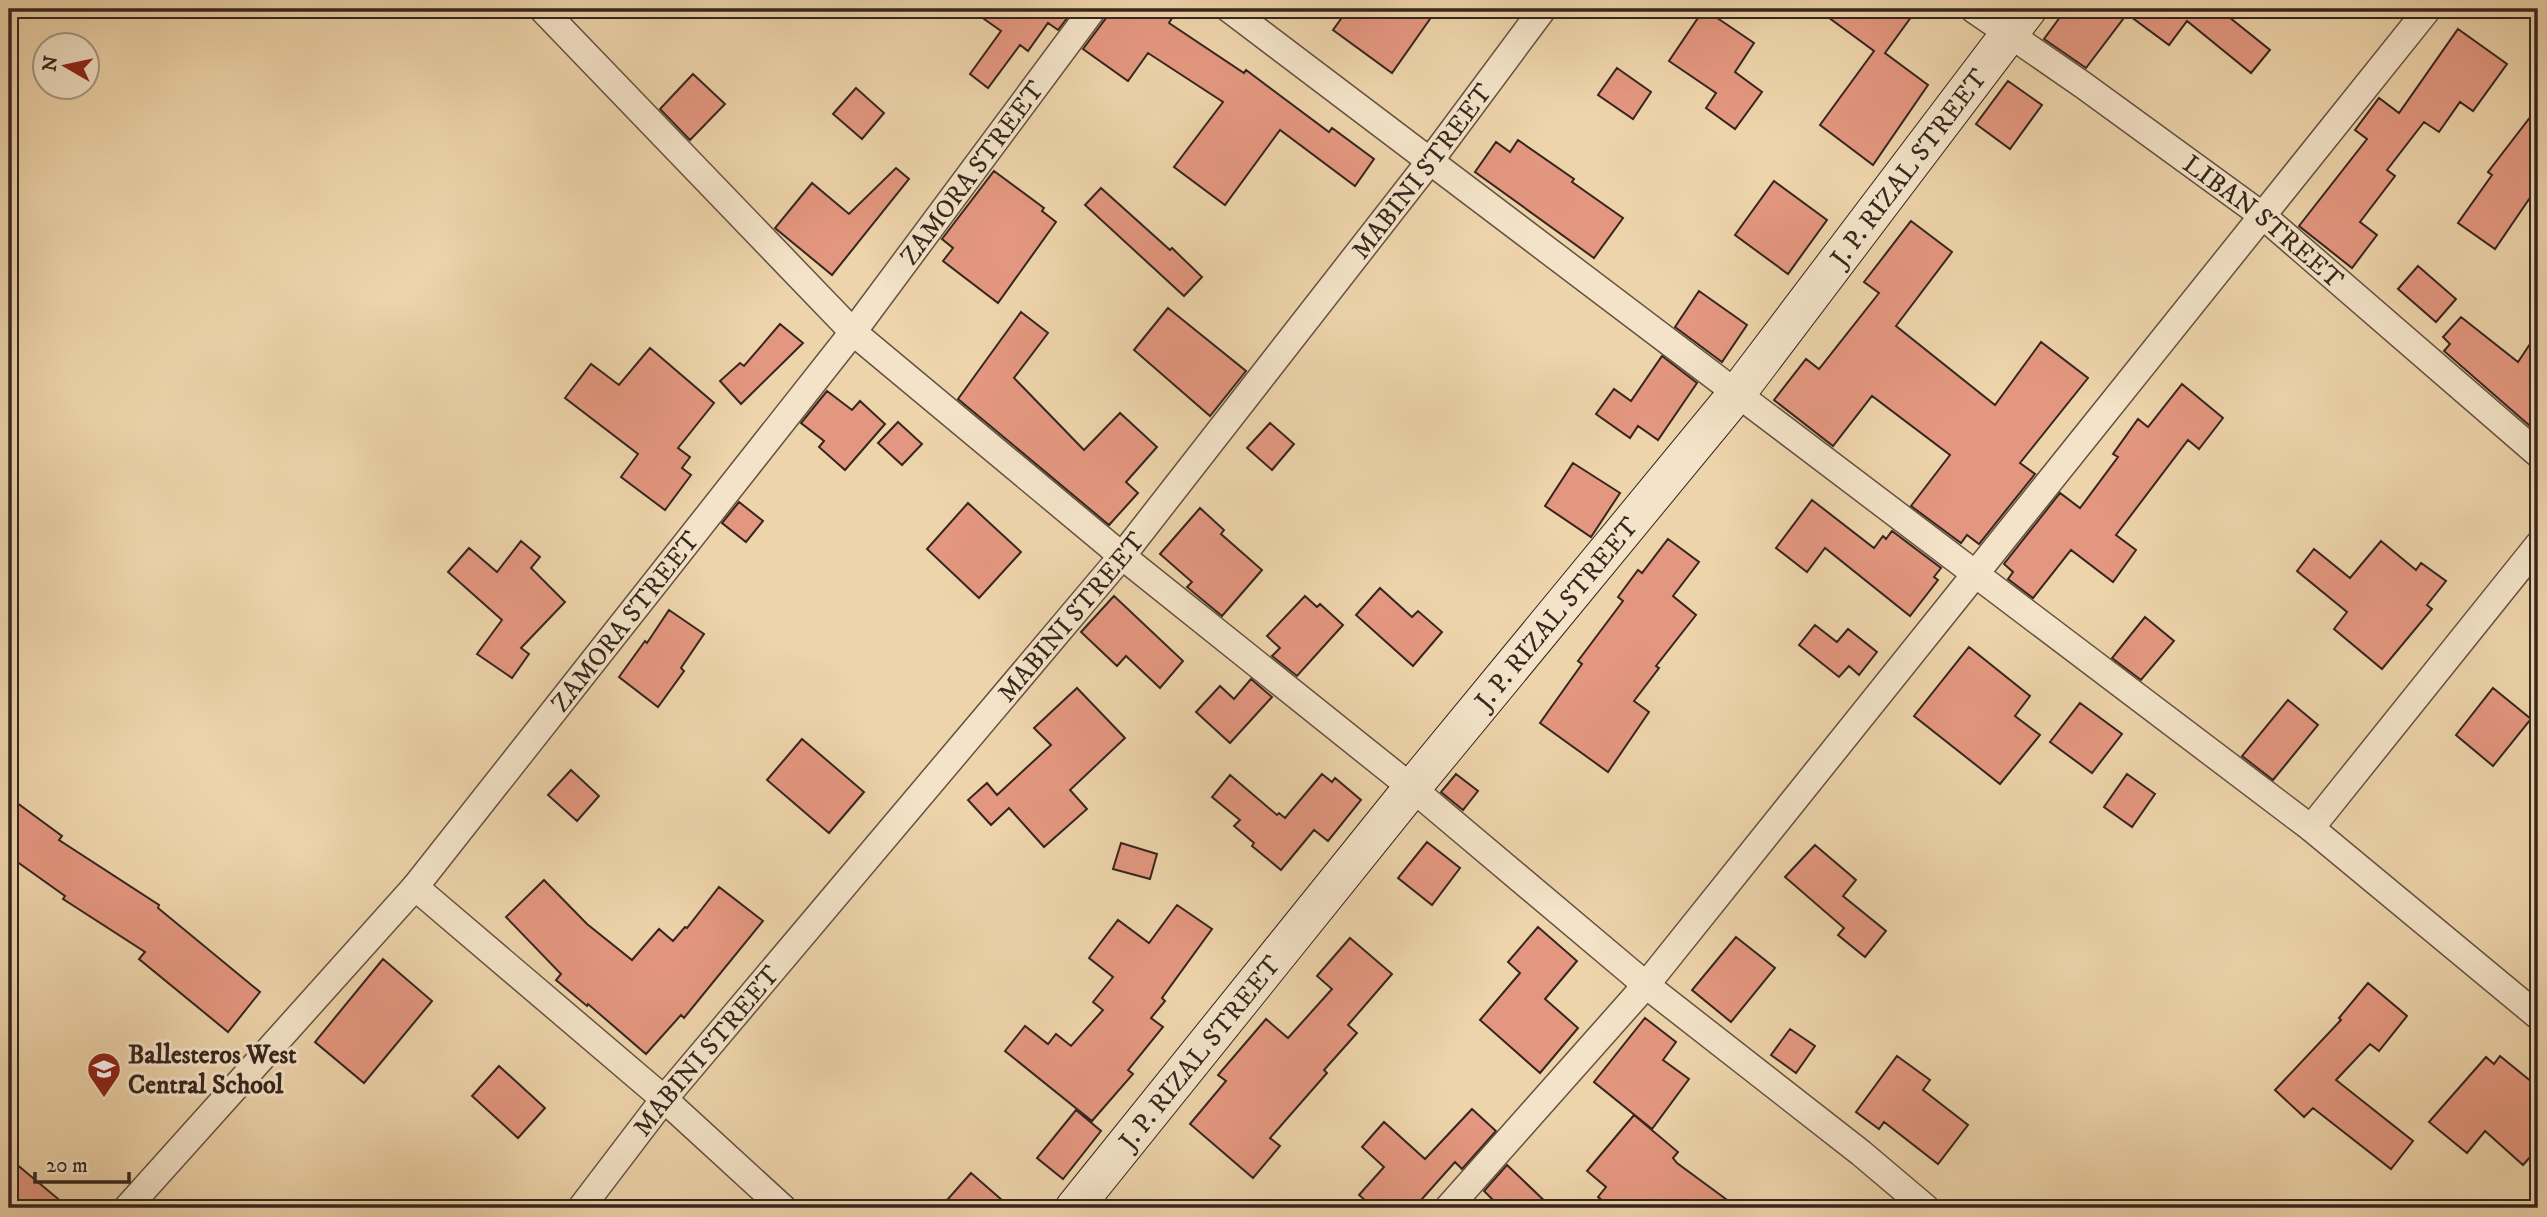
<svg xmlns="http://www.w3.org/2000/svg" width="2547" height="1217" font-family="'IM FELL DW Pica',serif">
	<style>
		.building { fill: #e49780; stroke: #36261e; stroke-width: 2 }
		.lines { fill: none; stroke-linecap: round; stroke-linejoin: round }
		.street-casing { stroke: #645241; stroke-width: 29 }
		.secondary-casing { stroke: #36261e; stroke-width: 39 }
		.street { stroke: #f4e3c8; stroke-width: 26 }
		.secondary { stroke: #f4e3c8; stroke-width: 37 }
		.labels { text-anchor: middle; stroke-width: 6; stroke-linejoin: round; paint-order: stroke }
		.street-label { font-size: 26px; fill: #36261e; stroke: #f4e3c8 }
		.poi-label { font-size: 26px; font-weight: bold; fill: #36261e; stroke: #f4e3c8; text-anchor: start }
	</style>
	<rect width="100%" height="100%" fill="#eed4ab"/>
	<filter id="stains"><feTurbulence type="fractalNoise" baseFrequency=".00286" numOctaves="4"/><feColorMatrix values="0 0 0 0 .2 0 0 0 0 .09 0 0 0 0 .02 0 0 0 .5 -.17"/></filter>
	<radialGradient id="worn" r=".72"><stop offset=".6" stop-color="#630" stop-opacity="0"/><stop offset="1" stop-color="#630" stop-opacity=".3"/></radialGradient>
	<path class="building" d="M970,9H1074L1058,30L1048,23L1028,51L1020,45L988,88L970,74L1001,31Z
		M1108,9H1160L1172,18L1169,23L1244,73L1246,70L1329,132L1332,128L1374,159L1355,186L1280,130L1225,205L1174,167L1223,102L1148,53L1128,81L1083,49L1106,18Z
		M1348,9H1437L1392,73L1333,30Z
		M1704,9L1754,43L1735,72L1762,92L1735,129L1706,108L1716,93L1669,61Z
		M1817,9H1917L1885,53L1928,85L1873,165L1820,125L1874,51Z
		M2066,9H2219L2270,50L2251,73L2187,21L2169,45L2127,14L2086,68L2044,39Z
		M2458,29L2507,64L2473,111L2460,102L2439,132L2424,122L2387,170L2395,176L2360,222L2377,235L2352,268L2299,226L2367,139L2355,130L2379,98L2399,113Z
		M1617,68L1651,92L1633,119L1598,95Z
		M693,74L725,104L690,140L660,109Z
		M2008,81L2042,105L2010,149L1976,124Z
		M856,88L884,113L862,139L833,114Z
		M2538,107V186L2495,249L2458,223L2492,175L2488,172Z
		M1518,140L1574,179L1572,182L1623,218L1594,258L1475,172L1496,142L1510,152Z
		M896,168L909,179L832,275L775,228L812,183L849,214Z
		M994,171L1044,208L1042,211L1056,222L998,303L943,261L953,248L942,239Z
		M1774,181L1827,220L1788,274L1735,235Z
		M1101,188L1170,250L1172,248L1202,277L1184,296L1085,205Z
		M1911,221L1952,252L1896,326L1995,405L2041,342L2088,378L2020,463L2035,474L1979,544L1967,535L1961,543L1911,506L1950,455L1872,396L1833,446L1774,400L1806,359L1819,369L1879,293L1864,282Z
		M2418,266L2456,299L2436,322L2398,289Z
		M1699,291L1747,325L1722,362L1675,327Z
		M1168,308L1246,371L1210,416L1134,350Z
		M1021,312L1048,333L1014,378L1084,450L1120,413L1157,447L1126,482L1138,493L1109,525L958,399Z
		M2461,317L2518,362L2538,332V433L2444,351L2450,344L2443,337Z
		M780,324L803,343L741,404L720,381L740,363L744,366Z
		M650,348L714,403L678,448L690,457L682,468L691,475L665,510L621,477L638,454L565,398L591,364L619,385Z
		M1662,356L1697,383L1658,440L1638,426L1630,438L1596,414L1614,389L1631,401Z
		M2182,384L2223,418L2199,449L2188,440L2116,535L2136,550L2113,582L2071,550L2033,598L2008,579L2013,572L2004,564L2060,493L2080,508L2118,457L2113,454L2138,419L2148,427Z
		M827,391L852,410L860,401L885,424L845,470L819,447L824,441L801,423Z
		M898,422L922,444L902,465L878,443Z
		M1270,423L1294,444L1272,470L1247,448Z
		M1573,463L1620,493L1591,537L1545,506Z
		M1812,500L1874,548L1883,536L1886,539L1892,531L1941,568L1934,577L1938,580L1910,616L1825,548L1807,572L1776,548Z
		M739,502L763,521L746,542L722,523Z
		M968,503L1021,552L979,598L927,549Z
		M1200,508L1224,530L1221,534L1262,570L1222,616L1187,587L1192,582L1160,554Z
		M1668,539L1699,562L1673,596L1696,615L1656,666L1659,668L1634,701L1649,712L1608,772L1540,723L1582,664L1578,661L1623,601L1618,597L1638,570L1642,573Z
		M521,541L540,557L531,568L565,602L521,648L529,654L512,678L477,654L502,620L448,572L469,548L497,572Z
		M2381,541L2416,570L2421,563L2446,581L2427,605L2432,609L2382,669L2334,629L2347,612L2297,571L2314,549L2350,578Z
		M1380,588L1412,617L1418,611L1442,632L1413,666L1356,615Z
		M1114,596L1183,661L1160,688L1126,656L1117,666L1081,632Z
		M1305,596L1317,607L1320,604L1343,625L1297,676L1272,656L1280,648L1267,636Z
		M669,610L704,634L681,668L684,671L658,707L619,677L645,641L647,643Z
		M2145,617L2174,641L2141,680L2112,658Z
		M1815,625L1837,642L1848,629L1877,652L1859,675L1849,666L1839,677L1799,645Z
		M1969,647L2030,696L2015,716L2040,735L2000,784L1914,716Z
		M1251,679L1272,697L1230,743L1196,712L1220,686L1234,699Z
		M1077,688L1125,738L1070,790L1087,809L1044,847L1009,808L991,825L968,800L987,783L997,795L1051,745L1034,728Z
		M2493,688L2531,719L2493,766L2456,735Z
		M2288,700L2318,725L2273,780L2242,756Z
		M2080,703L2122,734L2092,773L2050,742Z
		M802,739L864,792L829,833L767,780Z
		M571,770L599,796L577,821L548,795Z
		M1322,774L1332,782L1335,778L1361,800L1328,841L1314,830L1281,870L1252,846L1254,843L1234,826L1240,820L1212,797L1230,775L1277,815L1279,813L1285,818Z
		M1456,774L1478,791L1463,810L1441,792Z
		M2127,774L2155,794L2132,827L2104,807Z
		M9,797L62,836L59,840L159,905L158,908L260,992L228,1032L139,959L145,952L63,899L65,896L9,856Z
		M1427,842L1460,868L1432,905L1398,878Z
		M1121,843L1157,854L1150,879L1113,869Z
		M1815,845L1856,880L1843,896L1886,931L1865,957L1838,935L1844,928L1785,877Z
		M544,880L587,924L632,960L659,929L673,941L685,927L687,928L719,887L763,921L684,1018L681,1015L646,1054L588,1004L587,1006L556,980L561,974L506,917Z
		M1177,905L1212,929L1162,998L1165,1001L1151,1018L1163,1027L1128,1070L1133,1074L1092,1121L1005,1051L1025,1026L1048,1044L1056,1034L1071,1046L1103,1010L1093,1002L1113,977L1089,958L1118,920L1149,943Z
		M1538,927L1577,961L1545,999L1578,1028L1540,1073L1480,1020L1520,973L1508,962Z
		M1736,937L1775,968L1731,1022L1692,990Z
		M1350,938L1392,974L1348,1025L1357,1033L1324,1070L1327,1073L1270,1138L1280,1146L1253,1178L1190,1124L1226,1081L1218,1075L1266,1019L1288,1038L1332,989L1317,976Z
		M383,959L432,1001L364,1083L315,1042Z
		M2368,983L2407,1016L2379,1051L2370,1044L2336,1080L2413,1141L2391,1169L2313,1108L2304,1117L2275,1090L2341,1020L2339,1018Z
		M1645,1018L1676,1042L1663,1060L1689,1079L1652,1129L1594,1082Z
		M1790,1029L1815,1046L1796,1073L1771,1055Z
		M1897,1056L1930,1080L1923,1090L1968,1125L1938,1164L1884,1122L1879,1129L1856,1112Z
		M2500,1056L2538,1087V1148L2523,1165L2485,1131L2467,1153L2429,1122L2486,1057L2494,1064Z
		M499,1066L545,1108L518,1138L472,1096Z
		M1472,1109L1496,1131L1462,1169L1455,1162L1414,1208H1374L1359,1195L1384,1167L1362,1147L1384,1122L1425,1159Z
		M1076,1110L1101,1131L1063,1179L1037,1158Z
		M1634,1115L1678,1152L1673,1158L1677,1163L1738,1208H1612L1598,1197L1606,1187L1587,1171Z
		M9,1158L69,1208H9Z
		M1507,1165L1552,1208H1501L1484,1191Z
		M971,1173L1011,1208H940Z"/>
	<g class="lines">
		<g class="street-casing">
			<g id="street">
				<path d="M542,9L853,332L1122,556L1412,788L1646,985L1861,1153L1926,1208"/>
				<path d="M1229,9L2311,828L2538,1016"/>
				<path id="s1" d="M1973,9L2083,85L2263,216L2538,454"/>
				<path d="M2311,828L2538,545"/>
				<path d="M415,887L664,1099L783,1208"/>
				<path id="s2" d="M127,1208L415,887L853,332L1093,9"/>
				<path id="s3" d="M581,1208L664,1099L1122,556L1430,161L1543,9"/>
				<path d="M1448,1208L1646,985L2428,9"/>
			</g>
		</g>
		<g class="secondary-casing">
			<g id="secondary">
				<path id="s4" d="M1074,1208L1412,788L1738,392L2028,9"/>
			</g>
		</g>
		<use href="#street" class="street"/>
		<use href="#secondary" class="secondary"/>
	</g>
	<defs>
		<g id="school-pin" transform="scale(1.75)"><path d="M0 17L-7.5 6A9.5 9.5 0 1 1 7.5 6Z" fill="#8f2418" stroke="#f4e3c8"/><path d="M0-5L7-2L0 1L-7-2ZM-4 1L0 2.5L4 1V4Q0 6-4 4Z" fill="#fff"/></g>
	</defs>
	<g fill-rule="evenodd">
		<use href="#school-pin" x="104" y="1069"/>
	</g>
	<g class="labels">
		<g class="street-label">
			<text dy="9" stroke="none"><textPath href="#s4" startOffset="1334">J. P. RIZAL STREET</textPath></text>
			<text dy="9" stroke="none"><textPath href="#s3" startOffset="1335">MABINI STREET</textPath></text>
			<text dy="9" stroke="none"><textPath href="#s2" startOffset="1337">ZAMORA STREET</textPath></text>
			<text dy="9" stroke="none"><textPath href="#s1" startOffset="360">LIBAN STREET</textPath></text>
			<text dy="9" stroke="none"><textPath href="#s4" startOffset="766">J. P. RIZAL STREET</textPath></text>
			<text dy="9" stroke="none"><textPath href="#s3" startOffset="768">MABINI STREET</textPath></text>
			<text dy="9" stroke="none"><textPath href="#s2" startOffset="770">ZAMORA STREET</textPath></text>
			<text dy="9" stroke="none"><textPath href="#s3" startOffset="201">MABINI STREET</textPath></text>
			<text dy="9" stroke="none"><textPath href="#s4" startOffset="200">J. P. RIZAL STREET</textPath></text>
		</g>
		<g class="poi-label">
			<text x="128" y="1063">Ballesteros West<tspan x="128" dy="30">Central School</tspan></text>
		</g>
	</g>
	<rect width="2547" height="1217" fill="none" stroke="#eed4ab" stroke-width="35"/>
	<rect x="10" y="10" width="2526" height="1196" fill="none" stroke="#36261e" stroke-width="3.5"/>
	<rect x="18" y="18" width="2512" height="1182" fill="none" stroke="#36261e" stroke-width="2"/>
	<g transform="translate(66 66) rotate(279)"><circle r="33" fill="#f4e3c8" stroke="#a89784" stroke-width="2"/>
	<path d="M0-5L12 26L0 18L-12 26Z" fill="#8f2418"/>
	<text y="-10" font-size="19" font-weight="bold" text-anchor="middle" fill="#36261e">N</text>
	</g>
	<path d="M35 1172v10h94v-10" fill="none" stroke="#36261e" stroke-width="3.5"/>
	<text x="46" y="1172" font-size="21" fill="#36261e" stroke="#f4e3c8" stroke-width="5" paint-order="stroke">20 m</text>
	<rect width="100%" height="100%" filter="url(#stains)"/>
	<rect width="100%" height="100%" fill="url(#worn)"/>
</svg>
